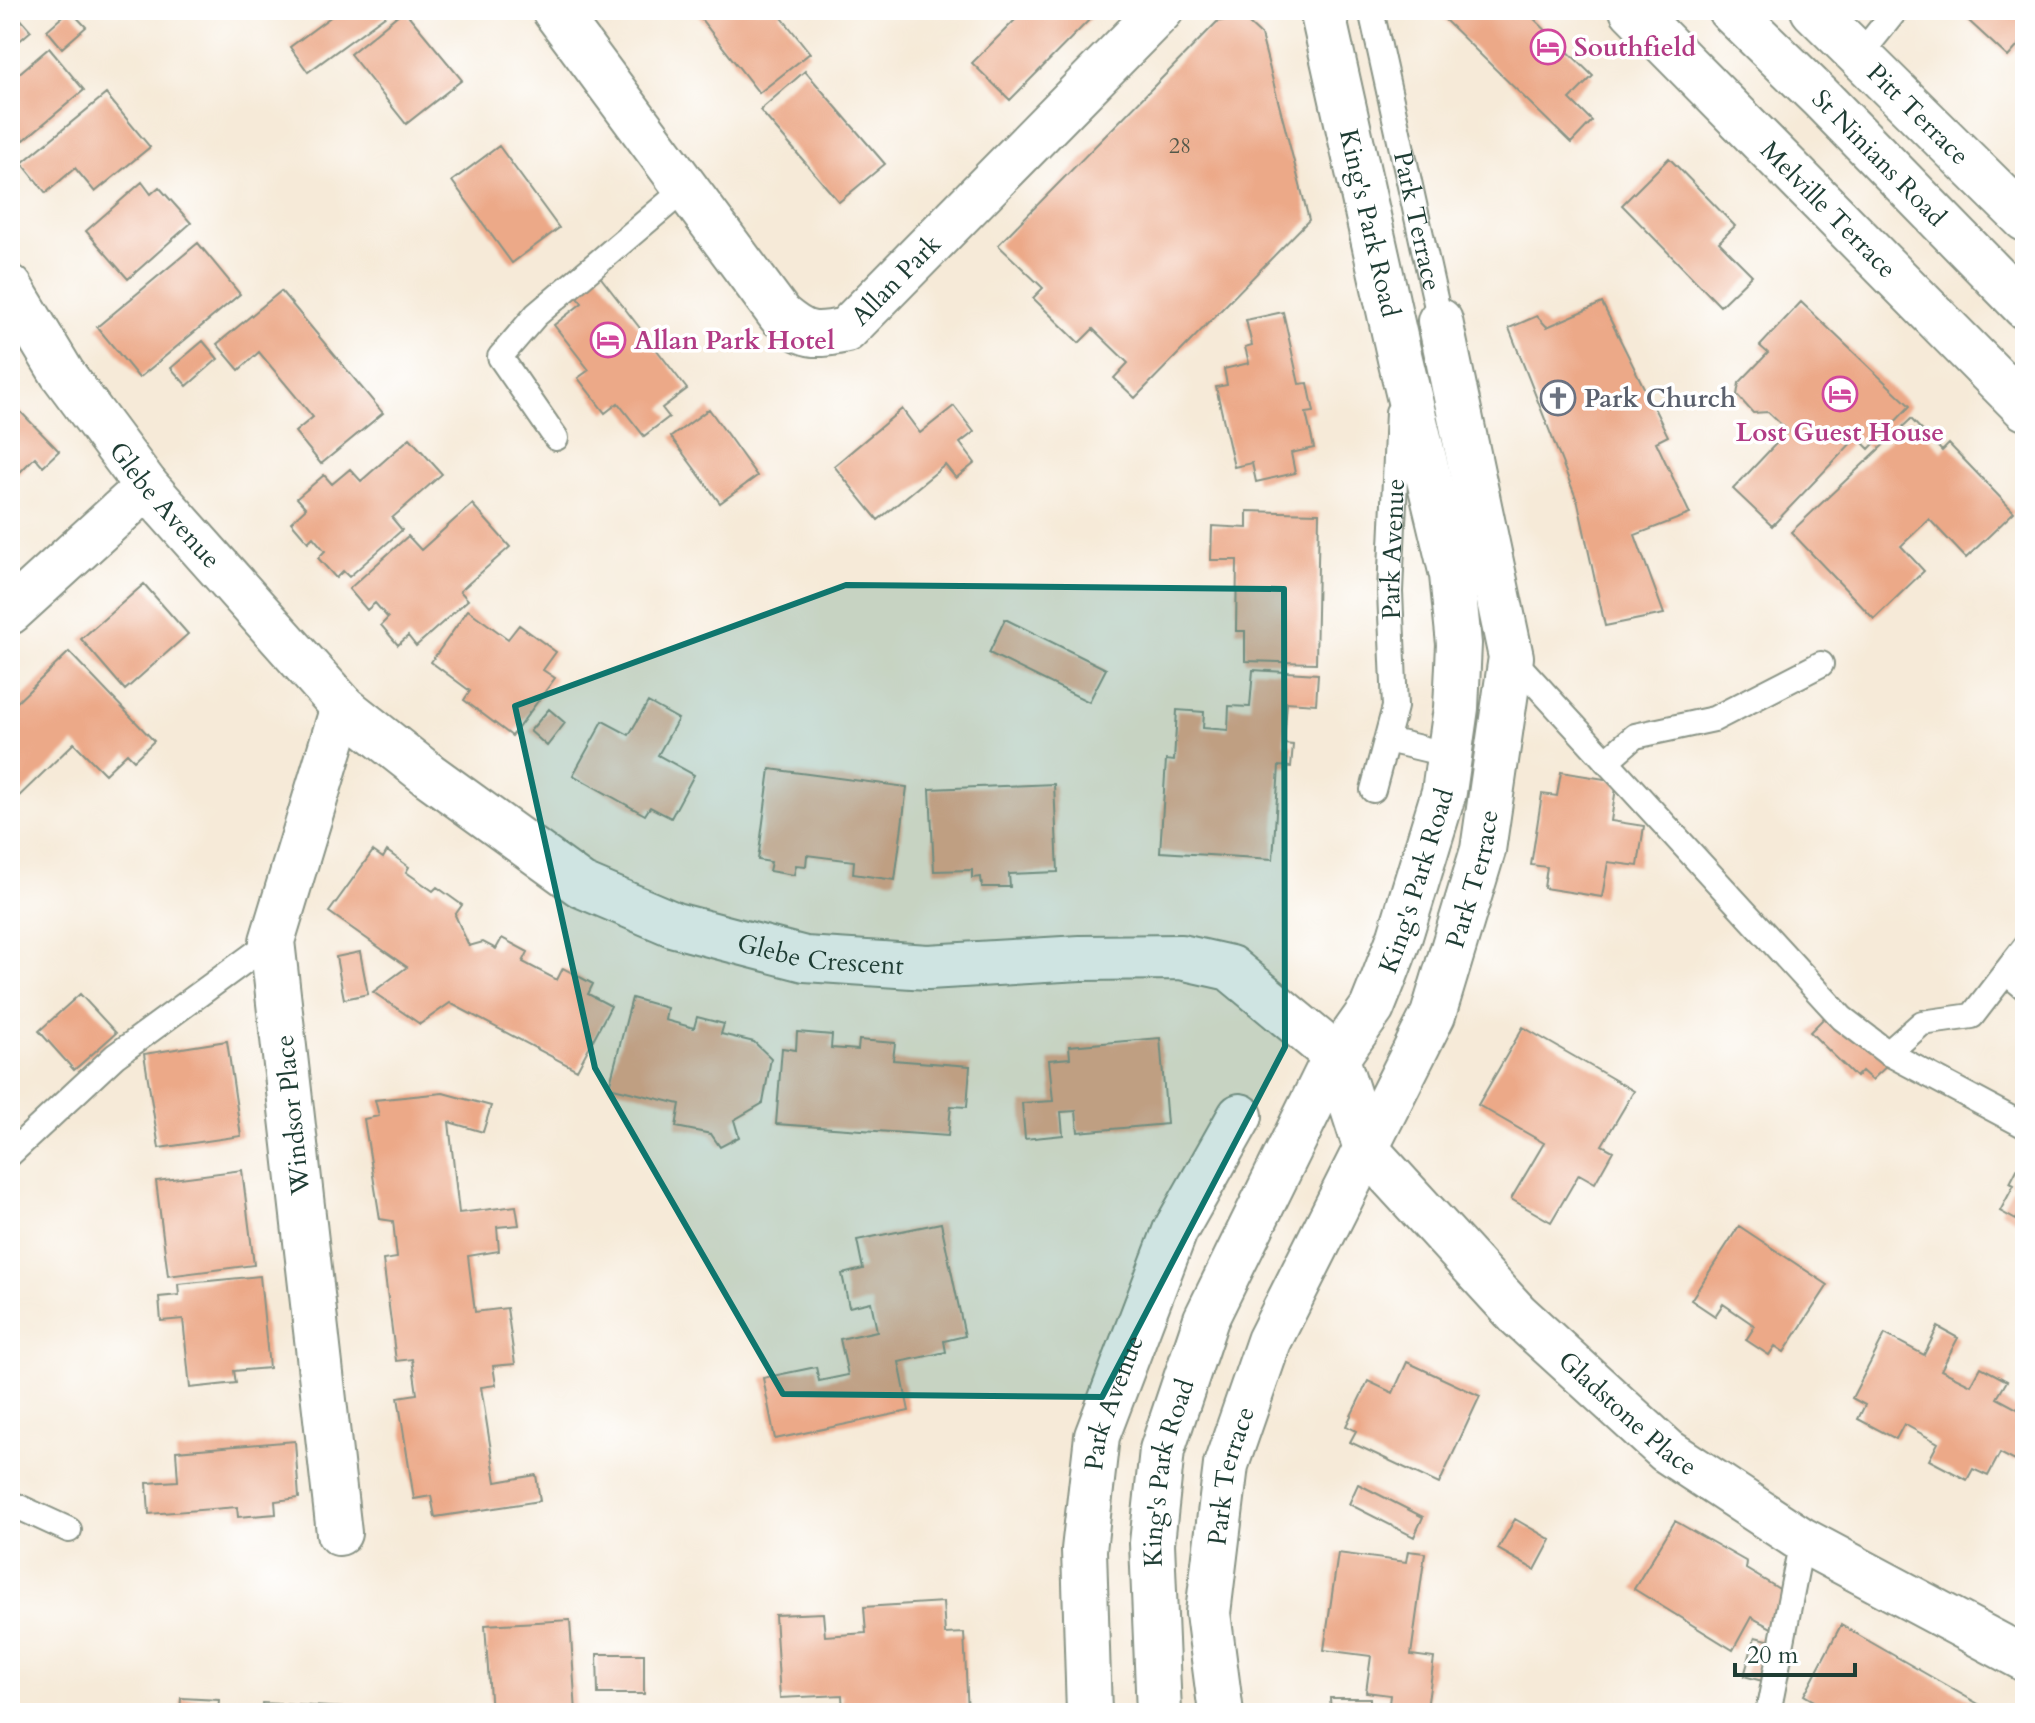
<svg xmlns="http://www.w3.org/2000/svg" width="2035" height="1723" font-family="Cardo,serif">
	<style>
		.building { fill: #eca988 }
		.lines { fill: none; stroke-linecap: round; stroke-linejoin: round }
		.lane-casing { stroke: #8a9486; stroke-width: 28 }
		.street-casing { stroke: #8a9486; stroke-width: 48 }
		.secondary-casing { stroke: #8a9486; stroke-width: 48 }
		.lane { stroke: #fff; stroke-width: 24 }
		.street { stroke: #fff; stroke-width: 44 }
		.secondary { stroke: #fff; stroke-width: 44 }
		.marked { fill: #0f766e; fill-opacity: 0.2; stroke: #0f766e; stroke-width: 6; stroke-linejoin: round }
		.labels { text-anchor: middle; stroke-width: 7; stroke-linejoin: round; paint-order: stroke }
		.number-label { font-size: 22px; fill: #525849 }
		.hotel-label { font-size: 26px; font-weight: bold; fill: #b23c85; stroke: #fff; text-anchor: start }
		.street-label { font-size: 26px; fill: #1f3d34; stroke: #fff }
		.worship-label { font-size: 26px; font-weight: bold; fill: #5b616d; stroke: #fff; text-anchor: start }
	</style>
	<rect width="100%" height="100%" fill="#fff"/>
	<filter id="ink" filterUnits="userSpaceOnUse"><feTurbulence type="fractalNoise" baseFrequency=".0125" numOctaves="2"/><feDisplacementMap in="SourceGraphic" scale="16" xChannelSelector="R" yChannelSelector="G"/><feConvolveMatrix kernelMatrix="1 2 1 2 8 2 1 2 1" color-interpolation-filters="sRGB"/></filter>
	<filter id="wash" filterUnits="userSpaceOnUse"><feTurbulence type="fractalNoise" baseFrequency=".006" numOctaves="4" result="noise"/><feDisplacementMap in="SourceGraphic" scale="32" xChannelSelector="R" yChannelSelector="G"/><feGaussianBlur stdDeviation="1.8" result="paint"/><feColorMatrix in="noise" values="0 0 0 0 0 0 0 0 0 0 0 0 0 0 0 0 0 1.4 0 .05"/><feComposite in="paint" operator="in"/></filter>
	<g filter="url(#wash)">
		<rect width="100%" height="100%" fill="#f6ead8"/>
		<g id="blocks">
			<path class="building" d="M10,10H13L31,31L10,49Z
				M70,10L86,27L62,48L47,30Z
				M340,10H393L308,72L290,47Z
				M404,10L462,80L406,124L350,54Z
				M694,10H784L779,14L810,53L759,93Z
				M1015,10H1099L1010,100L972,63L1020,15Z
				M1450,10H1525L1593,76L1570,99L1592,121L1571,143L1443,18Z
				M1957,10H2025V38L2008,57Z
				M1232,18L1248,23L1261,35L1309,220L1135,398L1114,378L1128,363L1093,329L1079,343L1033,298L1043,288L998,245L1217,22Z
				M49,48L84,90L24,140L10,122V81Z
				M805,71L885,164L839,202L760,110Z
				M106,94L150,147L95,192L75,168L46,193L22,163Z
				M499,146L559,228L512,263L452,181Z
				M1669,158L1735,226L1719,242L1752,275L1720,306L1622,205Z
				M142,182L151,194L159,187L191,223L128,279L86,231Z
				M198,243L240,294L139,378L97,327Z
				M595,270L687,389L662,408L669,417L644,436L618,403L605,413L578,378L589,370L554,325L582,303L570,288Z
				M281,291L383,413L321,464L295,432L313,417L259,352L239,370L217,344Z
				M1801,302L1910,406L1869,449L1857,437L1772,526L1733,489L1788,431L1768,412L1753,413L1737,395L1739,383L1768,353L1760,346Z
				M1602,303L1668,436L1656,442L1690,514L1635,535L1664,614L1605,626L1578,503L1509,328L1537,316L1547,327Z
				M1283,312L1299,384L1308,383L1314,412L1306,413L1314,448L1291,453L1295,473L1256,482L1252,463L1234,467L1216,387L1227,385L1224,369L1249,363L1245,347L1252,345L1246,320Z
				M203,341L218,359L187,386L171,368Z
				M10,401L59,451L43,466L35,457L10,482Z
				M954,406L974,432L960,443L975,463L956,478L945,465L878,520L834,466L902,409L920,433Z
				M709,409L757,476L720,503L671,437Z
				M1911,419L1942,451L1949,444L2014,512L1966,558L1929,519L1901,546L1924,571L1874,619L1791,532Z
				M410,438L442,474L392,518L402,530L349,577L343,571L336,578L318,558L325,551L313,537L308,542L291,522L306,508L297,498L324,475L332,484L350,469L361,481Z
				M472,504L510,547L460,591L468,600L416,646L408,636L398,645L381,625L388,618L375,603L367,610L349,589L408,536L421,550Z
				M1247,511L1319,513L1316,663L1245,661V631H1236L1237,560H1211L1212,526L1247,528Z
				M144,584L188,634L125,690L81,639Z
				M468,610L508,639L519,625L556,652L543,670L555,678L512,736L464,700L470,691L431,662Z
				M1005,619L1106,669L1089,702L989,653Z
				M69,652L154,741L134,760L127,753L105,774L74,743L10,805V709Z
				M1253,670L1318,674L1316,704L1287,702L1284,744L1293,745L1291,767L1279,766L1273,859L1160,852L1166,760L1174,761L1177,710L1204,712L1203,728L1228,730L1229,706L1250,707Z
				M648,702L678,719L658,755L694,775L671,818L650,807L645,815L573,775L603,721L629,735Z
				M549,709L565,723L547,746L530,731Z
				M770,769L907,787L895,880L853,874L854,861L807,855L806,866L796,865L794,875L769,871L771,862L758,860Z
				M1561,772L1617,781L1611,821L1644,826L1638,866L1608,862L1602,897L1544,888L1547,867L1531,865L1542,794L1557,796Z
				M1054,784L1058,872L1009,874L1010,887H982L981,877L972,878V870L934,871L930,789Z
				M373,851L383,858L387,851L409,867L406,872L433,891L437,887L462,905L455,915L469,946L483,942L496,949L502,938L528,952L523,962L557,980L563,968L593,984L588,994L611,1006L577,1070L450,1003L420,1024L373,992L407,967L329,912Z
				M360,952L368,994L344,999L336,957Z
				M80,994L116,1033L74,1070L39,1031Z
				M632,998L667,1008L665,1020L694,1028L697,1017L724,1024L721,1034L754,1042L771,1058L763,1103L734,1120L739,1137L720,1147L711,1134L676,1127L680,1104L609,1087Z
				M1830,1012L1891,1062L1872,1080L1862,1071L1856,1077L1810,1032Z
				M1523,1027L1634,1091L1602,1145L1613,1151L1595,1183L1579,1174L1551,1222L1511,1199L1544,1143L1478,1105Z
				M797,1032L832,1035L831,1048L858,1050L859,1040L895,1043L893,1060L970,1066L967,1107L951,1106L948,1136L776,1124L782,1048L796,1050Z
				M1160,1038L1167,1124L1078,1132L1076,1111L1061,1112L1063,1135L1025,1139L1022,1103L1053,1101L1049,1060L1070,1058L1069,1046Z
				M227,1041L241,1136L159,1148L144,1054Z
				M443,1093L491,1106L483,1132L449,1122L459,1213L516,1206L519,1225L497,1227L499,1251L468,1256L475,1312L507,1308L515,1364L493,1366L496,1385L481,1387L496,1482L536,1475L540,1501L435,1517L431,1496L414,1499L398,1397L417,1394L412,1359L396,1361L383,1260L397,1258L393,1221L380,1219L364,1119L379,1116L375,1100Z
				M2025,1154V1203L2016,1220L2000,1211L2014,1185L2010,1183Z
				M242,1170L254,1265L168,1276L156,1181Z
				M941,1223L965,1336L944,1341L946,1352L899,1362L909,1411L775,1439L763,1378L816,1367L819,1381L848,1375L840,1339L877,1331L871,1302L849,1307L842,1274L863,1269L857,1240Z
				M1739,1226L1828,1285L1784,1352L1775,1346L1769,1355L1746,1340L1755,1326L1723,1304L1715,1316L1691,1300Z
				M260,1276L269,1368L234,1371L236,1383L190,1388L183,1319L161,1321L159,1297L179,1295L178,1284Z
				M1938,1327L1958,1338L1941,1370L1971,1385L1981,1367L2007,1381L1997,1398L2025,1413V1442L2015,1461L2000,1453L1988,1476L1973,1469L1967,1480L1929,1460L1938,1443L1904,1424L1896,1439L1858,1419L1865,1405L1852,1398L1885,1334L1924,1355Z
				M1407,1362L1480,1396L1439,1484L1350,1442L1356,1431L1346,1426L1368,1381L1393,1393Z
				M295,1441L299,1498L275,1501L276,1514L238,1517L237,1507L149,1514L147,1483L178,1481L176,1451Z
				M1358,1484L1423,1517L1414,1537L1349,1504Z
				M1515,1519L1551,1540L1535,1570L1498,1549Z
				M1675,1521L1747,1562L1746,1569L1786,1593L1777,1631L1751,1617L1733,1650L1634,1589Z
				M1408,1551L1425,1553L1411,1655L1434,1658L1427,1709L1389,1704L1390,1695L1366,1692L1371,1656L1324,1650L1338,1553L1406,1562Z
				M943,1602L945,1634L964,1633L968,1713H843L842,1695L780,1698L775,1615L823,1613L825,1636L866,1633L864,1607Z
				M570,1620L576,1713H491L485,1625Z
				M1841,1625L1994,1713H1835L1804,1695Z
				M1755,1637L1776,1642L1766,1682L1744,1676Z
				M597,1654H644V1694H598Z
				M181,1698L219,1700L218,1713H180Z
				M1330,1698H1370V1713L1331,1712Z
				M262,1703L344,1708V1713H261Z"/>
		</g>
	</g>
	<g filter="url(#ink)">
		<use href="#blocks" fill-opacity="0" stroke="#8a9486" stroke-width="2"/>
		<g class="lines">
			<g class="lane-casing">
				<g id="lane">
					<path id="s1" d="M1371,10L1440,321"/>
					<path d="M1860,55L1896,10"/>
					<path d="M556,438L500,357L536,315L686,188"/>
					<path d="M1511,657L1842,1018L1888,1053L2025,1126"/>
					<path d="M1387,740L1450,755"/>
					<path d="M1606,761L1635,736L1714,719L1821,664"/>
					<path id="s2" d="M1373,790L1395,707L1390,592L1398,412"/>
					<path d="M2006,972L2025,988"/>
					<path d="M1888,1053L1922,1023L1972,1016L2025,947"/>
					<path d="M10,1154L115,1056L272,941"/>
					<path d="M10,1503L69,1530"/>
					<path d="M1768,1713L1802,1540"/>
				</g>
			</g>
			<g class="street-casing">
				<g id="street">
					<path id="s3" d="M554,10L780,315C806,337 814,337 846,330L1161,10"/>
					<path id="s4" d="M1632,10L2025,408"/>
					<path id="s5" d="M1813,10L2025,219"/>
					<path id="s6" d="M10,287L62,373L147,487L343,707L429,775L581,885L675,925L805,959L928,967L1080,958L1181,957L1230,968L1336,1056L1366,1149L1517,1314L1667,1451L1802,1540L2025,1659"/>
					<path d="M10,612L147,487"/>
					<path d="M339,1533L272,941L343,707"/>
					<path id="s7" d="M1089,1713L1084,1550L1097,1436L1175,1231L1240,1116"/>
					<path id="s8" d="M1221,1713L1208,1613L1226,1465L1269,1341L1433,1015L1483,850L1511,657L1440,321"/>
				</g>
			</g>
			<g class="secondary-casing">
				<g id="secondary">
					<path id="s9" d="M1730,10L1820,97L2025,307"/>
					<path id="s10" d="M1159,1713L1152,1543L1162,1450L1206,1319L1329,1069L1372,1008L1384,978L1400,936L1444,792L1456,708L1459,644L1452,575L1400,359L1322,10"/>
				</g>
			</g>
			<use href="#lane" class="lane"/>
			<use href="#street" class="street"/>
			<use href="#secondary" class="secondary"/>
		</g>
	</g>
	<path class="marked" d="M846,585L1284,589L1285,1047L1102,1397L783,1394L595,1068L515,706Z"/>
	<defs>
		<g id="hotel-ring" transform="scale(1.8)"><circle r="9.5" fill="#fff" stroke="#d1479c" stroke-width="1.5"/><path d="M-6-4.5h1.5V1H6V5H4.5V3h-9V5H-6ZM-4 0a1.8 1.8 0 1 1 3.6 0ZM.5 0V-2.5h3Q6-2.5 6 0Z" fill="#d1479c"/></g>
		<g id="church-ring" transform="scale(1.8)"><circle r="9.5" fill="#fff" stroke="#6b7280" stroke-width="1.5"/><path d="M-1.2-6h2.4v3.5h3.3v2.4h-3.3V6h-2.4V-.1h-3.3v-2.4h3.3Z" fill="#6b7280"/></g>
	</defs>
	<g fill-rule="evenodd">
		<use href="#hotel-ring" x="1548" y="47"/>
		<use href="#hotel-ring" x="608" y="340"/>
		<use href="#hotel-ring" x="1840" y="394"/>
		<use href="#church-ring" x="1558" y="398"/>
	</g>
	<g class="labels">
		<g class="number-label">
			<text x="1180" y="153">28</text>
		</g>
		<g class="hotel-label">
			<text x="1574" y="56">Southfield</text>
			<text x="634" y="349">Allan Park Hotel</text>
			<text x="1840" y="441" text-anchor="middle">Lost Guest House</text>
		</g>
		<g class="street-label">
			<text dy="9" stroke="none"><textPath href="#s5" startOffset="148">Pitt Terrace</textPath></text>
			<text dy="9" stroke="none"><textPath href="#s9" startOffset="210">St Ninians Road</textPath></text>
			<text dy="9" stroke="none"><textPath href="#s4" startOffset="280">Melville Terrace</textPath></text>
			<text dy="9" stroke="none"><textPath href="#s1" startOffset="216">Park Terrace</textPath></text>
			<text transform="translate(1370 223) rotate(77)" y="9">King's Park Road</text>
			<text dy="9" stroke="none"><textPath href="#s3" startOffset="522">Allan Park</textPath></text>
			<text dy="9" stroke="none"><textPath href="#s6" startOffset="268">Glebe Avenue</textPath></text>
			<text dy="9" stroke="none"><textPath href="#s2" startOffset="244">Park Avenue</textPath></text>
			<text dy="9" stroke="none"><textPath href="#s8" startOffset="888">Park Terrace</textPath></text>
			<text dy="9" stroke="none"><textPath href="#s10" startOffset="890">King's Park Road</textPath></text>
			<text dy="9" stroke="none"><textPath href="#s6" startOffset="1086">Glebe Crescent</textPath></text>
			<text transform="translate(292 1115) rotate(-96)" y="9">Windsor Place</text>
			<text dy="9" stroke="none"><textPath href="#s7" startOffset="314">Park Avenue</textPath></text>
			<text dy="9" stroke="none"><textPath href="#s6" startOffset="2106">Gladstone Place</textPath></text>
			<text dy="9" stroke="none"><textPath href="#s10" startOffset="242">King's Park Road</textPath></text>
			<text dy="9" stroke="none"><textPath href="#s8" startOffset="240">Park Terrace</textPath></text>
		</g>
		<g class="worship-label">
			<text x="1584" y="407">Park Church</text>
		</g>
	</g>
	<rect width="2035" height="1723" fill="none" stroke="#fff" stroke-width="40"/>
	<path d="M1735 1663v12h120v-12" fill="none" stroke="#1f3d34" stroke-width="4"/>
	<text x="1747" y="1663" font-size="24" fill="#1f3d34" stroke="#ffffff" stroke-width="6" paint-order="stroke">20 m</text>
</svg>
